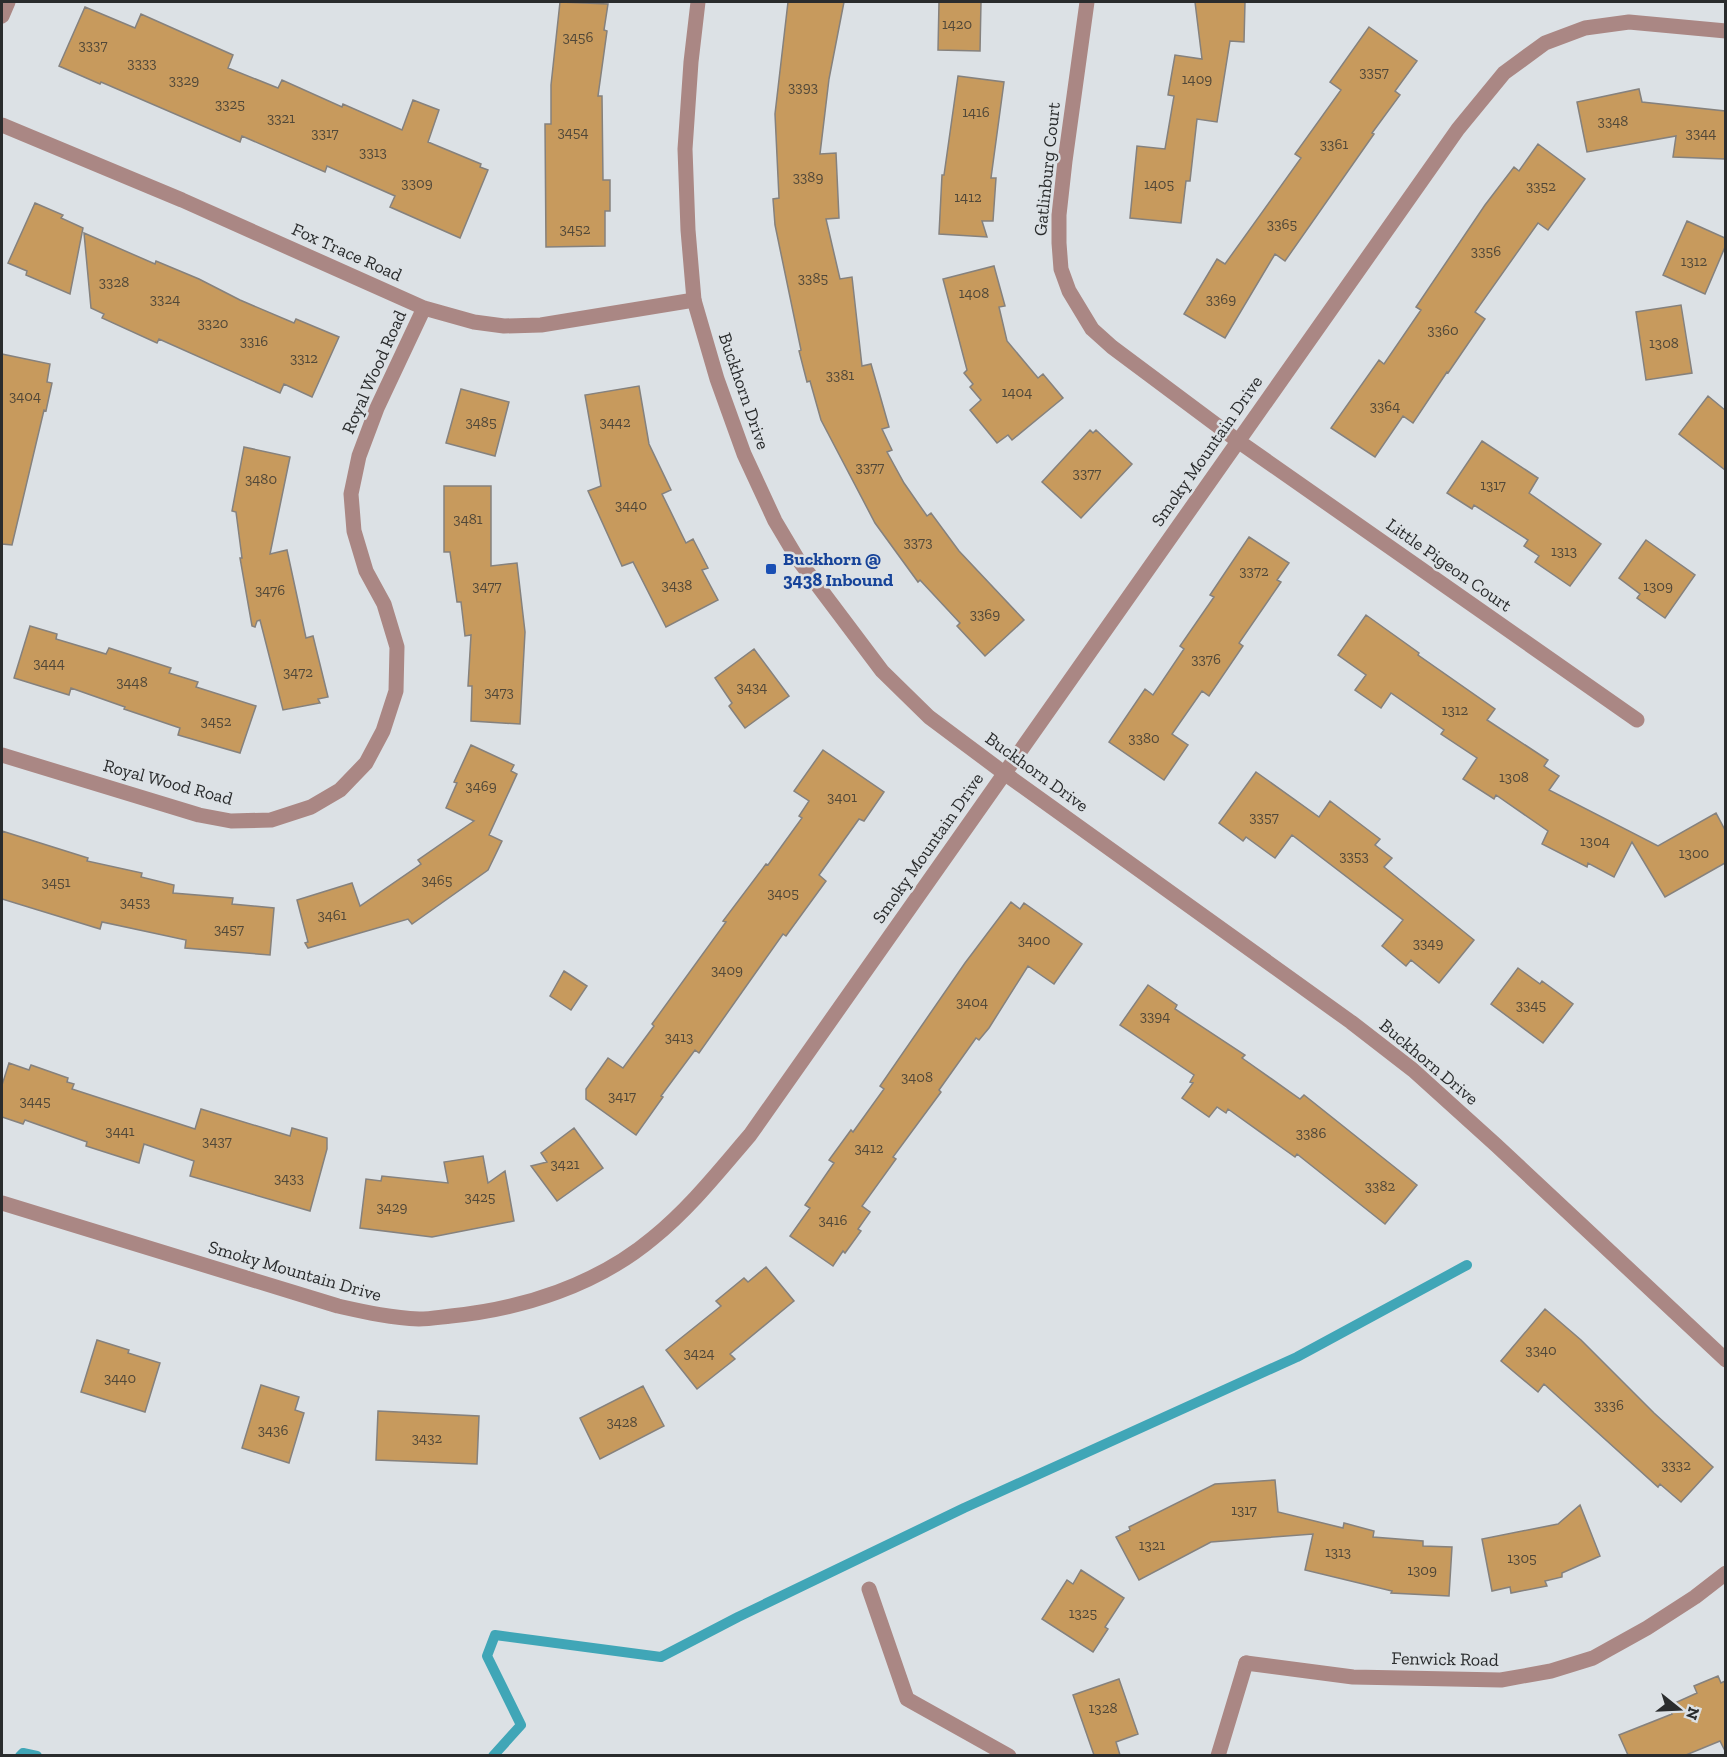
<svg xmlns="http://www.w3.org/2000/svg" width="1727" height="1757" font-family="'Zilla Slab',serif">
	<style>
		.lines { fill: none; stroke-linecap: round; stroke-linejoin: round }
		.stream { stroke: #40a6b7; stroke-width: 10 }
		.building { fill: #c79a5d; stroke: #85817d; stroke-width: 1.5 }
		.service { stroke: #aa8784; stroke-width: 15 }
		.minor { stroke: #aa8784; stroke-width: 15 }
		.tertiary { stroke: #aa8784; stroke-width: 15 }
		.transit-dot { fill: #1a4fb4; stroke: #dce1e5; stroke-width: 2 }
		.labels { text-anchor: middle; stroke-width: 5; stroke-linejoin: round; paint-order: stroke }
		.number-label { font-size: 15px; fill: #514839 }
		.street-label { font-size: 18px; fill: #2a2c2d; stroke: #dce1e5 }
		.transit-label { font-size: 18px; font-weight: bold; fill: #164399; stroke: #dce1e5; text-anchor: start }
	</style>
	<rect width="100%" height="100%" fill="#dce1e5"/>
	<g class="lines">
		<path class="stream" d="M20,1756L23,1753L37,1756
			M493,1756L521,1725L487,1656L495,1635L661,1657L738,1617L964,1508L1297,1357L1467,1265"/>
	</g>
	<path class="building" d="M560,2L608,4L604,30L607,31L598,96H602L603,180H610V211H605V246L546,247L545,124H551V85Z
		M788,2H844L829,79L820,154L836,153L839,218L826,219L840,279L852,277L862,366L871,364L889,427L882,429L892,450L887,452L904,483L927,516L931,513L959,551L1024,620L985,656L957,626L960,623L920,580L918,582L875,523L821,420L810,381L807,382L799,351L801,350L775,225L773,199L779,198L775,114Z
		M939,2H981L980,51L938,50Z
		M1195,2H1245L1244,42L1230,41L1217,122L1197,119L1190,181H1186L1181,223L1130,218L1137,146L1165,149L1174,96L1168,95L1175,55L1202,59Z
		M85,7L135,28L141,14L233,55L228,68L278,88L282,80L342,107L343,104L402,130L413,100L439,110L428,142L481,164L480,167L488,170L460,238L390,207L395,196L327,166L325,172L242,136L240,142L101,82L100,84L59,66Z
		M1369,27L1417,61L1395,91L1400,95L1372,133L1374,134L1285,261L1275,254L1225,338L1184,314L1217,259L1225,264L1301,158L1295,154L1341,90L1330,82Z
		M958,76L1004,82L991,178H996L993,221H982L987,237L939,234L942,175H944Z
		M1639,89L1642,102L1725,111V159L1673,157L1676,136L1587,152L1577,102Z
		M1538,144L1585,179L1548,230L1538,223L1475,312L1485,319L1448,373L1447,372L1413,423L1403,416L1375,457L1331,428L1379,360L1384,364L1421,310L1416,307L1485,205L1514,167L1519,171Z
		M35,203L63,215L61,218L83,228L70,294L26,275L27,271L8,263Z
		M1687,221L1725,238V247L1705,294L1663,275Z
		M84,233L155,264L156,261L199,279L240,300L294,323L296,319L339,337L312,397L284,384L280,393L159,339L157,343L102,318L104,314L91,308Z
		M994,266L1005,306L999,307L1007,341L1038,378L1043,374L1063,398L1012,440L1008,435L997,443L970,410L981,400L970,387L973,384L964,373L967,370L943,279Z
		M1681,305L1692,373L1646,380L1636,312Z
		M2,354L50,364L47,382L52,383L46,411L44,410L12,545L2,544Z
		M639,386L649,444L671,490L662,494L686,543L693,539L708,568L702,570L718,600L666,627L633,562L622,566L588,491L601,486L585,395Z
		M461,389L509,402L495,456L446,443Z
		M1708,396L1725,410V470L1679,434Z
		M1090,430L1093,433L1096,430L1132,464L1081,518L1042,482Z
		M1482,441L1538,478L1529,493L1601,544L1570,586L1535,562L1539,556L1524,546L1528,540L1474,505L1472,509L1447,493Z
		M244,447L290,457L270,554L287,550L306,638L313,636L328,697L318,699L320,703L283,710L260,620L257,621L255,627L252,626L240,558H242L236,512L232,511Z
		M444,486H491V566L517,563L525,632L520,724L471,721L472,686H468L471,635L465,636L461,602H457L450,552H444Z
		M1249,537L1289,563L1277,580L1281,582L1239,643L1243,646L1209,696L1202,691L1172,734L1188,745L1164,780L1109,742L1145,689L1153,695L1184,649L1180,646L1214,597L1210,595Z
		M1646,540L1695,575L1665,618L1637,598L1640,594L1619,578Z
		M1366,615L1419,653L1418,655L1495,709L1487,720L1548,760L1544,766L1559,776L1549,790L1658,846L1716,813L1725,830V863L1665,897L1632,842L1614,877L1588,863L1587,867L1542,844L1548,831L1496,795L1494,799L1463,779L1477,758L1441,734L1444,730L1391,693L1381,708L1355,690L1366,675L1338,655Z
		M30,626L57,634L56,639L106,654L109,648L171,668L169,673L198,682L196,687L256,706L240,753L178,735L180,728L124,709L125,707L71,688L69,695L14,678Z
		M754,649L789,696L745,728L729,706L732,703L715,678Z
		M471,745L514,765L511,771L517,774L489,835L502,841L488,870L412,924L408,919L308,948L305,943L308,942L297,900L352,883L360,906L421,864L418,860L474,821L446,808L457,783L454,782Z
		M823,750L884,792L864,821L859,819L819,875L826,881L786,936L783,934L699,1053L695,1050L661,1096L663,1097L636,1135L586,1099V1089L608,1058L623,1068L654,1026L652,1024L726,922L723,921L766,864L768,865L802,818L799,816L809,801L794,791Z
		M1256,772L1319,817L1330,801L1380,839L1375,845L1392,858L1384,867L1474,940L1439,983L1411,960L1406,966L1382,946L1403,920L1292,835L1275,858L1246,837L1243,841L1219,823Z
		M2,831L88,858L87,861L142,873L141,877L174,885L173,893L233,898L232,904L274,908L270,955L185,948L186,940L102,922L100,929L2,899Z
		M1011,902L1020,909L1024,903L1082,944L1054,984L1028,966L989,1028L979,1040L976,1038L939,1090L941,1092L893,1157L896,1159L862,1206L870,1212L858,1229L861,1231L845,1253L843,1251L833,1266L790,1236L810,1208L805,1205L834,1163L829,1160L851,1130L853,1132L884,1089L880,1086L965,963Z
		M1518,968L1540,984L1542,981L1573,1004L1543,1043L1491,1004Z
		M564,971L587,986L571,1010L550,996Z
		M1148,985L1177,1005L1175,1009L1245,1055L1242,1058L1300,1099L1304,1095L1417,1185L1385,1224L1297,1154L1295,1157L1228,1109L1226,1113L1217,1107L1209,1117L1182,1098L1193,1083L1190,1082L1194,1075L1120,1025Z
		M9,1063L29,1070L31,1065L68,1078L67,1082L74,1084L72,1089L195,1129L201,1109L290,1136L292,1128L327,1138V1149L310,1211L190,1176L194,1161L144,1144L139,1163L86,1146L87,1142L25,1120L23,1124L2,1117V1085Z
		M574,1128L603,1168L557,1201L531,1166L547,1162L541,1153Z
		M483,1156L488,1183L505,1171L514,1221L432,1237L360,1228L366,1179L381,1181L382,1176L448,1183L444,1162Z
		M766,1267L794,1301L730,1354L735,1359L697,1389L666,1350L721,1306L716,1301L744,1278L748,1282Z
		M1545,1309L1581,1340L1654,1413L1713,1467L1681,1502L1660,1484L1658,1487L1544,1384L1538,1392L1501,1361Z
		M97,1340L129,1350L128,1353L160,1363L145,1412L81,1392Z
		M261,1385L299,1397L295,1410L304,1413L289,1463L242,1448Z
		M643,1386L664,1426L600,1459L580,1418Z
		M378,1411L479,1416L477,1464L376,1460Z
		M1275,1480L1278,1512L1343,1528L1344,1523L1374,1531L1373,1537L1423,1541V1546L1452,1547L1449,1596L1391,1593L1392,1591L1305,1570L1313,1534L1211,1542L1139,1580L1116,1537L1130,1530L1129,1527L1215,1484Z
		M1580,1505L1600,1556L1562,1573V1577L1545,1581L1547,1586L1511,1593L1510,1587L1492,1591L1482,1539L1558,1524Z
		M1081,1570L1124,1598L1105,1627L1108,1629L1093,1652L1042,1619L1067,1580L1073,1584Z
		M1718,1676L1721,1683L1725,1681V1751L1720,1741L1686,1755H1628L1619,1735L1672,1714L1668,1706L1697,1693L1694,1686Z
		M1119,1679L1138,1734L1116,1742L1120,1755H1094L1073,1695Z"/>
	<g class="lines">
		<path class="service" d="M869,1589L907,1699L1009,1756
			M1218,1756L1246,1663"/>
		<path class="minor" d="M1087,2L1065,161L1059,215V243L1061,269L1069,291L1092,329L1112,347L1238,441L1637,720
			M2,16L8,2
			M2,125L182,200L424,308L474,322L504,326L541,325L694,300
			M2,755L199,815L231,821L271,820L311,807L340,790L366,763L383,731L396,691L397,647L384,604L366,571L354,531L351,494L359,456L377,408L424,308
			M2,1203L338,1306C365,1312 391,1318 419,1319C430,1319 441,1317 451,1316C522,1309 597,1285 653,1238C690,1208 719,1171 750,1135L1458,129L1504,73L1545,43L1585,28L1629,22L1726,31
			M1246,1663L1353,1677L1501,1680L1551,1671L1593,1658L1647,1628L1695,1597L1726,1573"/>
		<path class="tertiary" d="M698,2L691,62L685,149L688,230L694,300L717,379L744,454L775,521L797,558L882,671L929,717L1004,773L1351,1022L1413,1070L1496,1145L1726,1360"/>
	</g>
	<rect class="transit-dot" x="765" y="563" width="12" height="12" rx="3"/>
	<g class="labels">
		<g class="number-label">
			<text x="957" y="29">1420</text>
			<text x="578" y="42">3456</text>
			<text x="93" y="50">3337</text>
			<text x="142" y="68">3333</text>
			<text x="1374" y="77">3357</text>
			<text x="1197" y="84">1409</text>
			<text x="184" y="85">3329</text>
			<text x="803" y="92">3393</text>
			<text x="230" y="109">3325</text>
			<text x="976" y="117">1416</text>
			<text x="281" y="123">3321</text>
			<text x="1613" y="126">3348</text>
			<text x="573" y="137">3454</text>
			<text x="325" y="138">3317</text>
			<text x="1701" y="138">3344</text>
			<text x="1334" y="149">3361</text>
			<text x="373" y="157">3313</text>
			<text x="808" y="182">3389</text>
			<text x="417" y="188">3309</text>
			<text x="1159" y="189">1405</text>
			<text x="1541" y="191">3352</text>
			<text x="968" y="202">1412</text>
			<text x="1282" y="229">3365</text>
			<text x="575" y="234">3452</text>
			<text x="1486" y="256">3356</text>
			<text x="1694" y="266">1312</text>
			<text x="813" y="283">3385</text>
			<text x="114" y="287">3328</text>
			<text x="974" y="298">1408</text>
			<text x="165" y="304">3324</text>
			<text x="1221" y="304">3369</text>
			<text x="213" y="328">3320</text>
			<text x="1443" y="335">3360</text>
			<text x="254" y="346">3316</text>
			<text x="1664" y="348">1308</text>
			<text x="304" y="363">3312</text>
			<text x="840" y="380">3381</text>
			<text x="1017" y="397">1404</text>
			<text x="25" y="401">3404</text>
			<text x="1385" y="411">3364</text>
			<text x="481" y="427">3485</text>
			<text x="615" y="427">3442</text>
			<text x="870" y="472">3377</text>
			<text x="1087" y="478">3377</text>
			<text x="261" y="484">3480</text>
			<text x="1493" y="490">1317</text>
			<text x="631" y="510">3440</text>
			<text x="468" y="524">3481</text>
			<text x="918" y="547">3373</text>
			<text x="1564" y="556">1313</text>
			<text x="1254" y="576">3372</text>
			<text x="677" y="590">3438</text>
			<text x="487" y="591">3477</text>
			<text x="1658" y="591">1309</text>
			<text x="270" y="595">3476</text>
			<text x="985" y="619">3369</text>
			<text x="1206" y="664">3376</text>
			<text x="49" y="668">3444</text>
			<text x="298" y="677">3472</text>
			<text x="132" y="687">3448</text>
			<text x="752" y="692">3434</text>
			<text x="499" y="697">3473</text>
			<text x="1455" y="715">1312</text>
			<text x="216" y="726">3452</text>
			<text x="1144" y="743">3380</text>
			<text x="1514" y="782">1308</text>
			<text x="481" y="791">3469</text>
			<text x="842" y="802">3401</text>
			<text x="1264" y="822">3357</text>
			<text x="1595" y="846">1304</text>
			<text x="1694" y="858">1300</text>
			<text x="1354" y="861">3353</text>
			<text x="437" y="885">3465</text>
			<text x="56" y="887">3451</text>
			<text x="783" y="898">3405</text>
			<text x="135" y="907">3453</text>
			<text x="332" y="920">3461</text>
			<text x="229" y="934">3457</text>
			<text x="1034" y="945">3400</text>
			<text x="1428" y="948">3349</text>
			<text x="727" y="975">3409</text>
			<text x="972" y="1007">3404</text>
			<text x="1531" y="1010">3345</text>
			<text x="1155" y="1021">3394</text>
			<text x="679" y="1042">3413</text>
			<text x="917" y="1082">3408</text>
			<text x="622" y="1101">3417</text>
			<text x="35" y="1106">3445</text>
			<text x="120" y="1136">3441</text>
			<text x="1311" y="1138">3386</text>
			<text x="217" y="1146">3437</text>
			<text x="869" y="1153">3412</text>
			<text x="565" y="1169">3421</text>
			<text x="289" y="1183">3433</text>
			<text x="1380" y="1191">3382</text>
			<text x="480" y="1202">3425</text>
			<text x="392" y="1212">3429</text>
			<text x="833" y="1225">3416</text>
			<text x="1541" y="1355">3340</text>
			<text x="699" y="1358">3424</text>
			<text x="120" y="1383">3440</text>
			<text x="1609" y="1410">3336</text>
			<text x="622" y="1427">3428</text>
			<text x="273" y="1435">3436</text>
			<text x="427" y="1443">3432</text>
			<text x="1676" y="1470">3332</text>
			<text x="1244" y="1515">1317</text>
			<text x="1152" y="1550">1321</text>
			<text x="1338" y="1557">1313</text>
			<text x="1522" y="1563">1305</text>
			<text x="1422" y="1575">1309</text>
			<text x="1083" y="1618">1325</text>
			<text x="1103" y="1713">1328</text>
		</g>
		<g class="street-label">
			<text transform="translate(1047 169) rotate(-84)" y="6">Gatlinburg Court</text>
			<text transform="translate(347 252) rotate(24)" y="6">Fox Trace Road</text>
			<text transform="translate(374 372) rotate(-66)" y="6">Royal Wood Road</text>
			<text transform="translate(744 391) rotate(71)" y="6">Buckhorn Drive</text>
			<text transform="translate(1207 451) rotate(-55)" y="6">Smoky Mountain Drive</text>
			<text transform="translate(1449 565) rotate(35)" y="6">Little Pigeon Court</text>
			<text transform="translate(1037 772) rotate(36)" y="6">Buckhorn Drive</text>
			<text transform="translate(168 782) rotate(15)" y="6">Royal Wood Road</text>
			<text transform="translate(928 848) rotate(-55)" y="6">Smoky Mountain Drive</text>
			<text transform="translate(1429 1062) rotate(40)" y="6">Buckhorn Drive</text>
			<text transform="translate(295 1271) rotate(16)" y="6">Smoky Mountain Drive</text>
			<text transform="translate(1445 1659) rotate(1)" y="6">Fenwick Road</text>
		</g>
		<g class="transit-label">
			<text x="783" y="565">Buckhorn @<tspan x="783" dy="21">3438 Inbound</tspan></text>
		</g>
	</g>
	<rect width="1727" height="1757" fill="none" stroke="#2a2c2d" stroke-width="6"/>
	<g transform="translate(1679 1709) rotate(108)" stroke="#dce1e5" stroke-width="4.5" paint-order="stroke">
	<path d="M0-4.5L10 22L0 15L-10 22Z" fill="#2a2c2d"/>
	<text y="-9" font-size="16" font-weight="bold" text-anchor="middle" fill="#2a2c2d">N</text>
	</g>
</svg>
